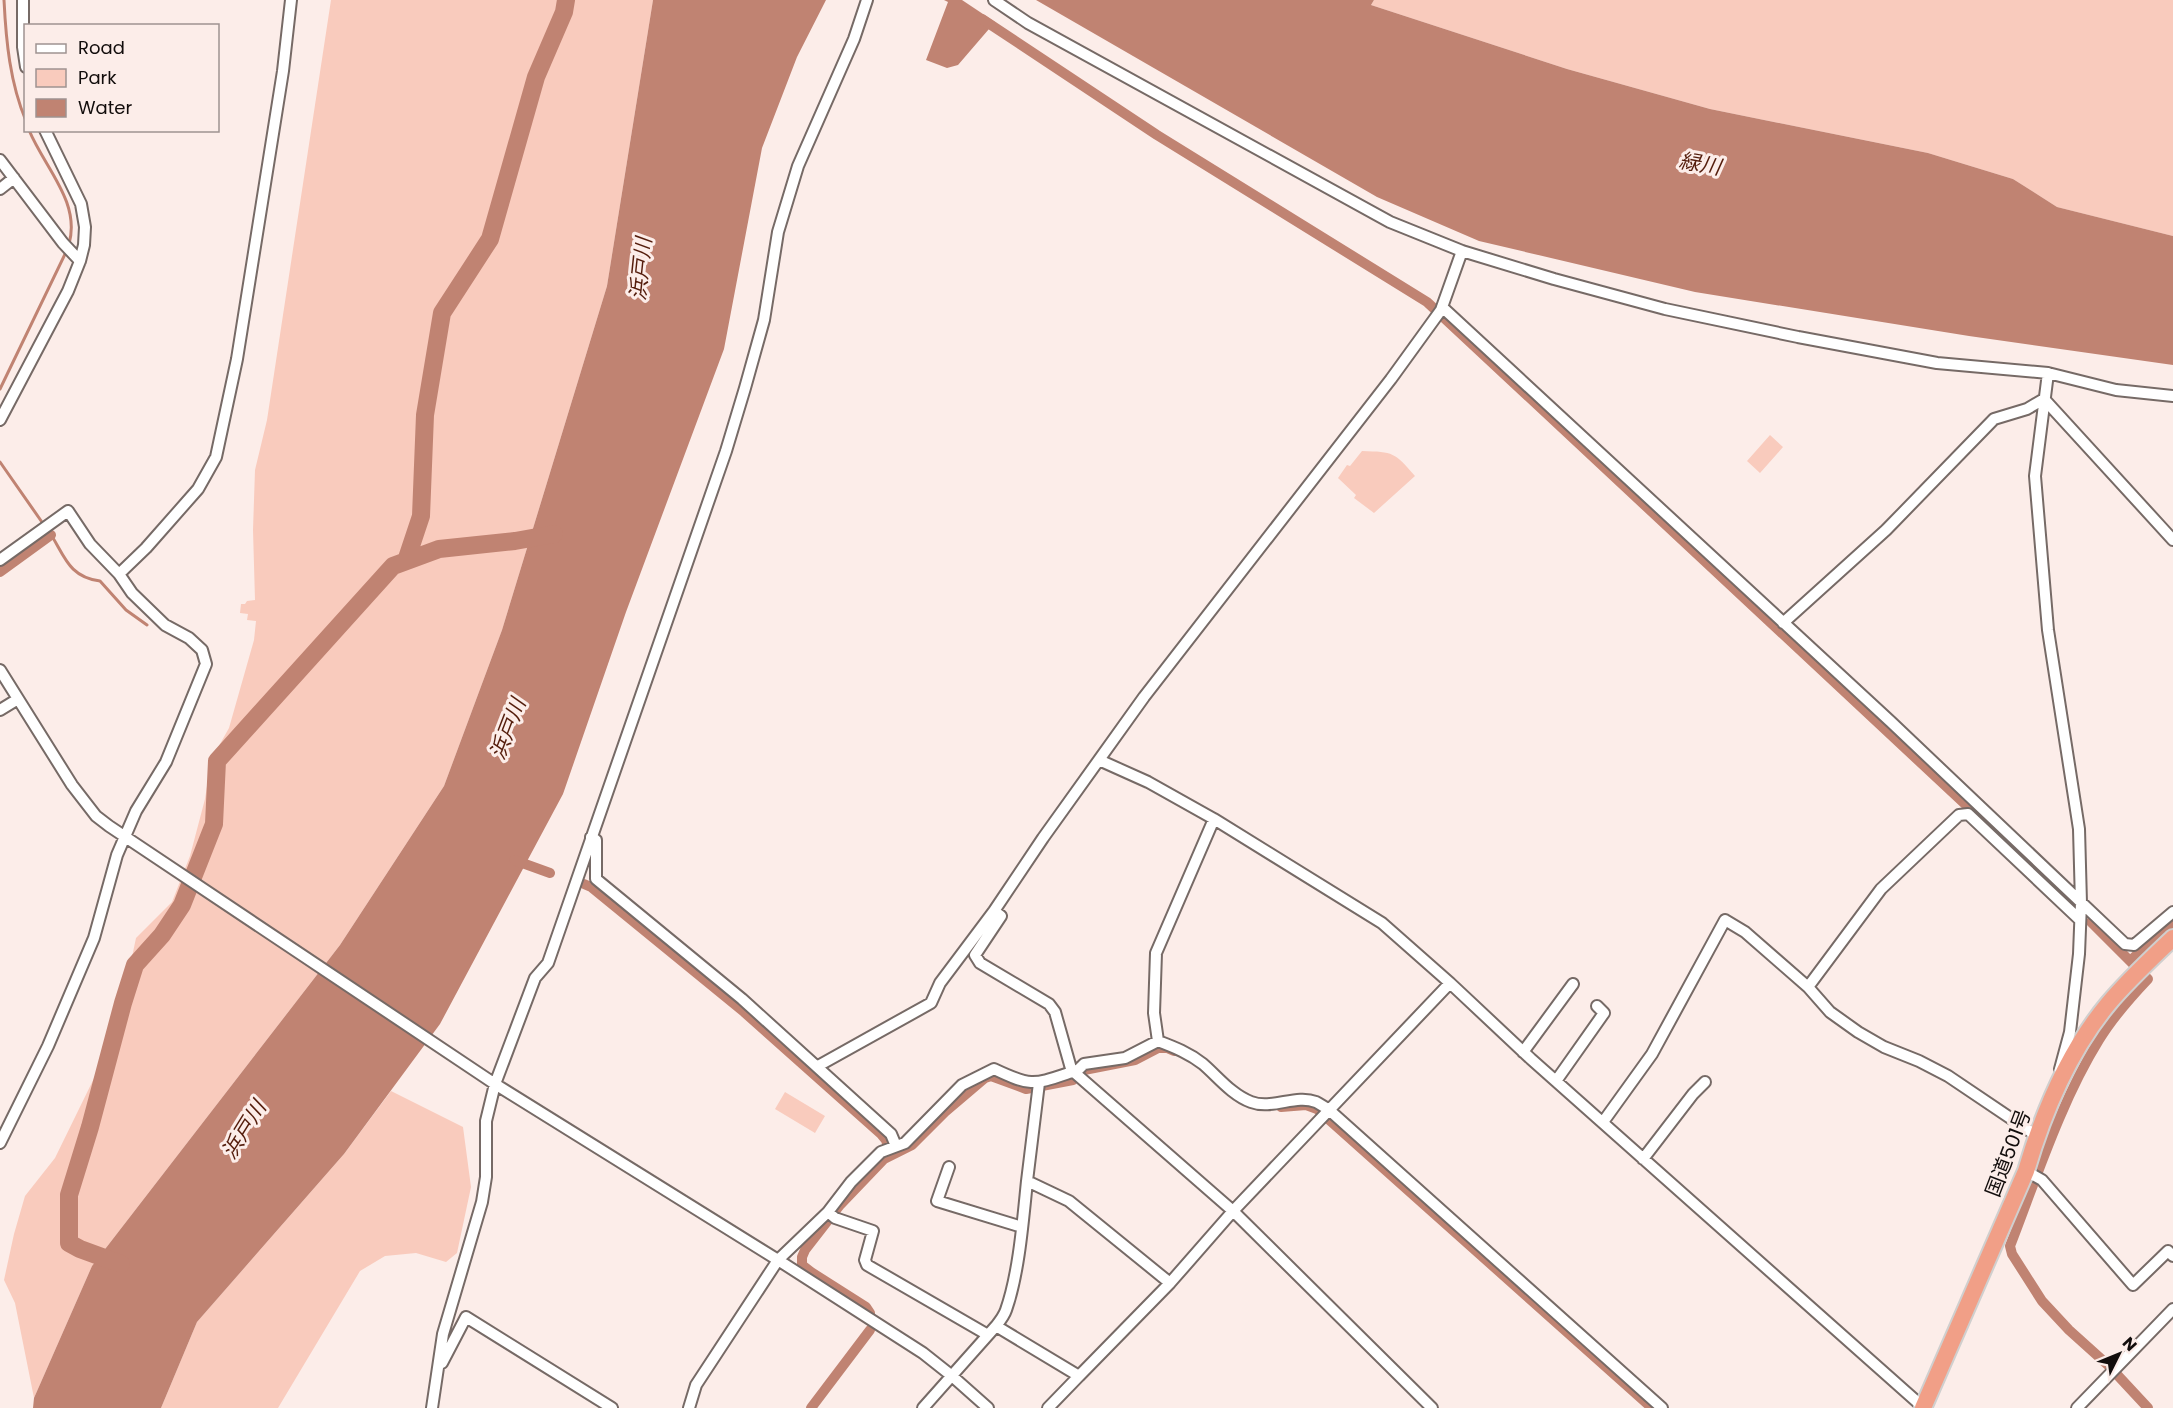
<svg xmlns="http://www.w3.org/2000/svg" width="2173" height="1408" font-family="Poppins,'Noto Sans JP',sans-serif">
	<style>
		.green { fill: #f9cbbd }
		.water { fill: #c08372 }
		.lines { fill: none; stroke-linecap: round; stroke-linejoin: round }
		.stream { stroke: #c08372; stroke-width: 3 }
		.canal { stroke: #c08372; stroke-width: 10 }
		.river { stroke: #c08372; stroke-width: 18 }
		.minor-casing { stroke: #766a66; stroke-width: 14 }
		.highway-casing { stroke: #d0cfce; stroke-width: 20 }
		.minor { stroke: #fff; stroke-width: 10 }
		.highway { stroke: #f19f87; stroke-width: 16 }
		.labels { text-anchor: middle; stroke-width: 6; stroke-linejoin: round; paint-order: stroke }
		.street-label { font-size: 20px; fill: #120d0c; stroke: #fcede9 }
		.water-label { font-size: 21px; font-style: italic; fill: #541c0b; stroke: #fcede9 }
	</style>
	<rect width="100%" height="100%" fill="#fcede9"/>
	<path class="green" d="M331,0H653L607,286L502,630L444,786L340,945L92,1266L34,1398L15,1303L4,1280L14,1234L25,1196L55,1158L100,1066L129,971L136,938L172,902L190,856L205,799L211,760L229,728L254,640L256,621L247,620L248,614L240,613L241,604H245L247,601L255,600L253,530L255,470L267,420Z
		M1374,0H2173V236L2057,207L2013,179L1928,153L1710,109L1567,69L1371,5Z
		M1770,435L1783,447L1760,473L1747,461Z
		M1362,451C1394,452 1394,452 1415,476L1374,513L1354,498L1356,495L1338,478L1347,465L1350,466Z
		M391,1091L463,1127L471,1187L457,1253L446,1262L416,1253L385,1256L360,1271L278,1408H161L197,1322L344,1154Z
		M785,1092L825,1116L815,1133L775,1109Z"/>
	<path class="water" d="M653,0H826L797,57L762,148L724,349L626,612L563,794L440,1024L344,1154L197,1322L161,1408H33L34,1398L92,1266L340,945L444,786L502,630L607,286Z
		M944,0H962L995,22L958,65L947,68L926,60L948,2Z
		M1036,0H1374L1371,5L1567,69L1710,109L1928,153L2013,179L2057,207L2173,236V365L1969,336L1695,292L1479,241L1377,197Z"/>
	<g class="lines">
		<path class="stream" d="M4,0C6,41 10,83 26,121
			M29,130C44,167 81,202 69,244
			M0,389L67,250
			M0,462L44,525
			M48,530C64,553 67,577 100,581L126,610L147,625"/>
		<path class="canal" d="M982,19L1157,135L1427,302L2070,902
			M0,572L51,535
			M514,860L550,873
			M584,884L591,887L744,1012L881,1134L886,1140L890,1155
			M2091,922L2148,979C2130,998 2113,1017 2099,1040C2061,1101 2036,1179 2010,1246L2012,1254L2042,1301L2069,1330L2109,1366L2148,1408
			M2130,961L2173,922
			M1084,1070L1135,1060L1158,1048H1167L1174,1051
			M1281,1107L1306,1105L1317,1109L1652,1408
			M870,1313L866,1307L811,1272L802,1265V1257L805,1250L840,1205L884,1159L912,1145L945,1112L985,1078L991,1076L1026,1089L1073,1080
			M811,1408L870,1330"/>
		<path class="river" d="M406,561L421,516L425,415L442,313L490,239L536,77L564,12L566,0
			M121,1264L80,1249L69,1243V1195L90,1127L123,1003L135,965L162,935L182,905L214,824L217,761L393,566L439,549L515,541L554,534"/>
		<g class="minor-casing">
			<path id="minor" d="M23,0V47L26,67
				M994,0L1028,23L1390,222L1462,251L1554,279L1665,309L1798,337L1937,363L2048,373L2116,390L2173,396
				M0,160L63,243L80,261
				M0,189L14,178
				M1442,307L1891,722L2125,944L2134,945L2173,912
				M2048,373L2035,476L2048,630L2079,829L2081,903L2079,954L2070,1032L2060,1069
				M2044,399L2173,540
				M0,420L68,291L80,261L84,245L85,227L81,204L45,130
				M0,560L68,511L90,544L119,574L132,593L165,625L189,638L202,650L206,664L166,762L136,811L117,855L94,938L48,1046L0,1143
				M119,574L146,548L198,489L216,457L237,359L283,71L291,0
				M1783,623L1886,530L1994,419L2027,409L2044,399
				M0,670L72,785L96,816L109,826L495,1084L778,1260L923,1353L952,1376L988,1408
				M0,710L18,699
				M1099,760L1148,782L1214,819L1382,923L1450,983L1531,1059L1924,1408
				M591,837L596,840V879L742,999L891,1134L896,1146
				M994,911L1001,916L975,955L980,963L1049,1004L1055,1012L1072,1072
				M1808,987L1881,889L1959,815L1968,814L2079,919
				M1158,1041C1174,1047 1189,1053 1203,1064C1218,1077 1232,1095 1251,1102C1272,1110 1296,1094 1316,1102C1320,1104 1324,1107 1328,1109L1662,1408
				M1523,1052L1573,984
				M818,1066L931,1003L940,983L994,911L1043,838L1144,697L1391,379L1441,310L1462,251
				M1075,1073L1084,1064L1125,1058L1158,1041L1154,1013L1156,953L1214,819
				M1556,1081L1604,1013L1597,1006
				M1603,1122L1652,1054L1725,920L1745,932L1808,987L1830,1012L1858,1032L1884,1047L1919,1061L1948,1076L2037,1136
				M1643,1159L1693,1094L1705,1082
				M949,1167L937,1201L1022,1227
				M2026,1171L2042,1180L2133,1285L2168,1251L2173,1256
				M1027,1181L1039,1083
				M828,1212L835,1218L873,1231L865,1260L867,1265L988,1335
				M996,1326C1000,1321 1004,1316 1006,1310C1019,1273 1023,1220 1027,1181L1069,1201L1170,1283
				M442,1363L466,1317L612,1408
				M432,1408L443,1334L482,1202L486,1177V1121L495,1084L535,978L548,963L726,451L745,388L764,320L778,232L798,166L854,39L867,0
				M689,1408L696,1385L778,1260L828,1212L851,1182L881,1152L905,1143L962,1085L994,1069C1032,1087 1033,1085 1072,1072L1075,1073L1233,1211L1432,1408
				M923,1408L996,1326L1079,1376L1170,1283L1233,1211L1450,983
				M1048,1408L1079,1376
				M2077,1408L2173,1309"/>
		</g>
		<g class="highway-casing">
			<path id="highway" d="M1923,1408L2026,1171C2043,1113 2069,1051 2108,1004C2128,980 2151,959 2173,938"/>
		</g>
		<use href="#minor" class="minor"/>
		<use href="#highway" class="highway"/>
	</g>
	<g class="labels">
		<g class="street-label">
			<text transform="translate(2008 1153) rotate(-69)" y="7">国道501号</text>
		</g>
		<g class="water-label">
			<text transform="translate(1700 164) rotate(10)" y="7">緑川</text>
			<text transform="translate(641 269) rotate(-84)" y="7">浜戸川</text>
			<text transform="translate(508 729) rotate(-69)" y="7">浜戸川</text>
			<text transform="translate(244 1130) rotate(-58)" y="7">浜戸川</text>
		</g>
	</g>
	<rect x="24" y="24" width="195" height="108" fill="#fcede9" stroke="#9e9391" stroke-width="1.5"/>
	<rect x="36" y="44" width="30" height="9" fill="#ffffff" stroke="#9e9391" stroke-width="1.5"/>
	<text x="78" y="54" font-size="18" fill="#120d0c">Road</text>
	<rect x="36" y="69" width="30" height="18" fill="#f9cbbd" stroke="#9e9391" stroke-width="1.5"/>
	<text x="78" y="84" font-size="18" fill="#120d0c">Park</text>
	<rect x="36" y="99" width="30" height="18" fill="#c08372" stroke="#9e9391" stroke-width="1.5"/>
	<text x="78" y="114" font-size="18" fill="#120d0c">Water</text>
	<g transform="translate(2119 1354) rotate(47)" stroke="#fcede9" stroke-width="4.5" paint-order="stroke">
	<path d="M0-4.5L10 22L0 15L-10 22Z" fill="#120d0c"/>
	<text y="-9" font-size="16" font-weight="bold" text-anchor="middle" fill="#120d0c">N</text>
	</g>
</svg>
